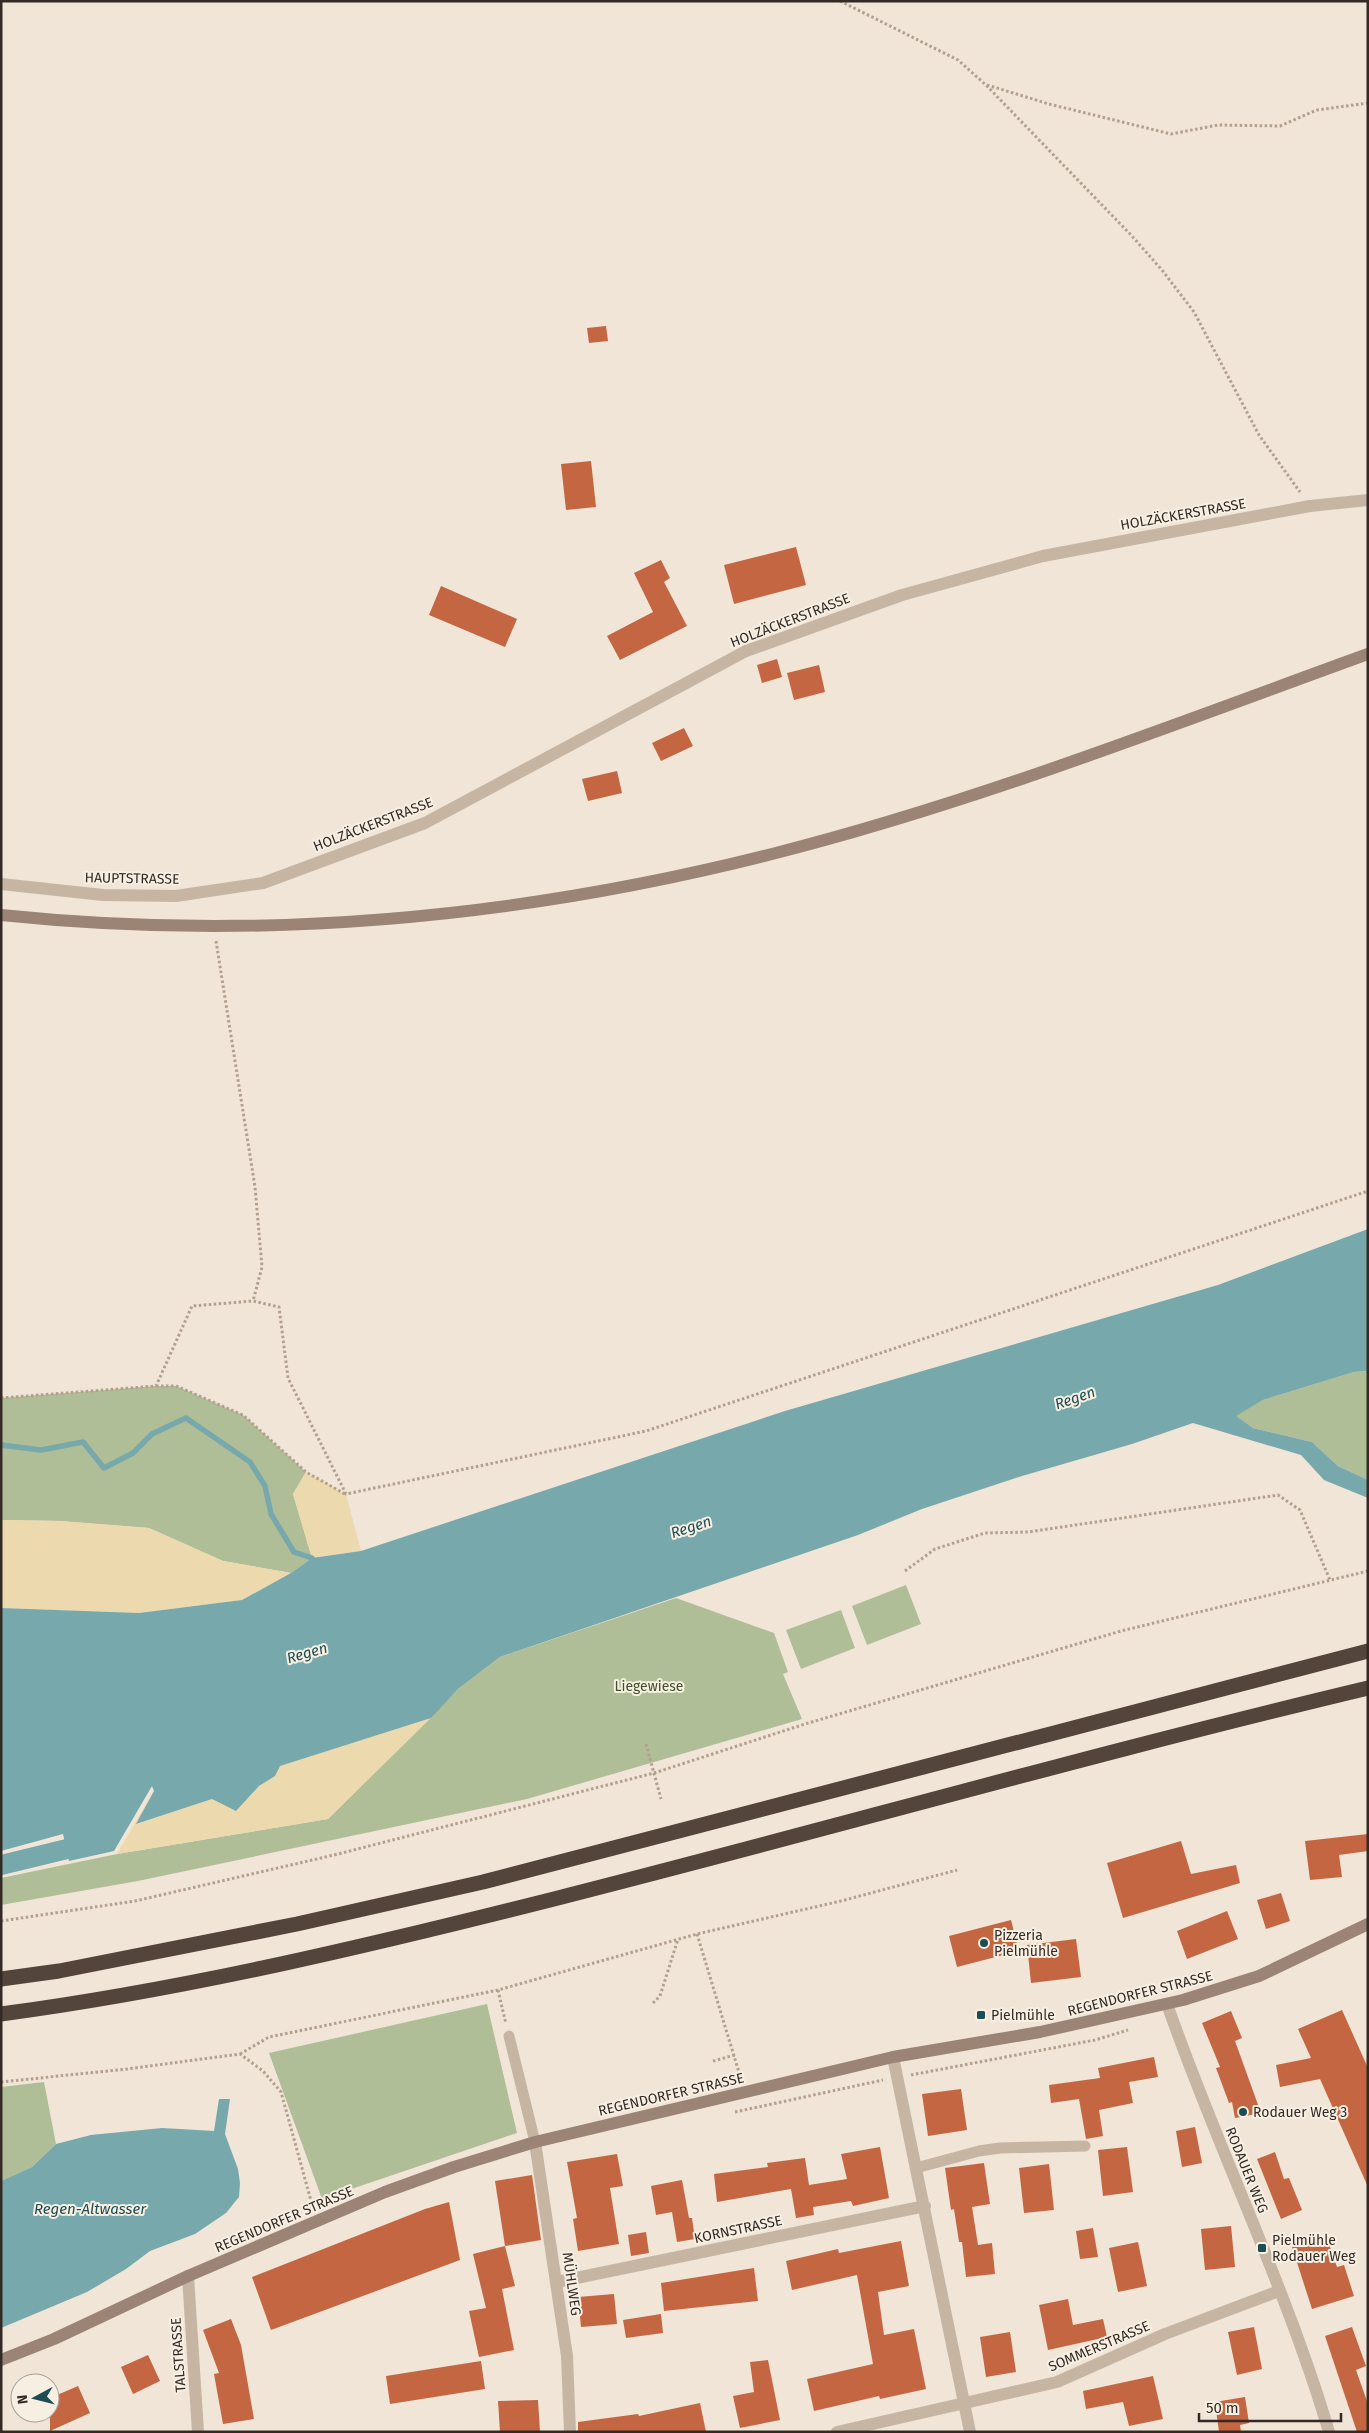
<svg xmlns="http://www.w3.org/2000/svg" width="1369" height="2433" font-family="'Fira Sans',sans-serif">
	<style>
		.green { fill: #b0be98 }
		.sand { fill: #ecd9ad }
		.water { fill: #77a8ac }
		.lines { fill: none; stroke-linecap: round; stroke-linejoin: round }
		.stream { stroke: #77a8ac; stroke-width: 5.5 }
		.canal { stroke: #77a8ac; stroke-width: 20 }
		.building { fill: #c46642 }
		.path { stroke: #b39f8e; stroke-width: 3; stroke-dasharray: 2.5 2.5; stroke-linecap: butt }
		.lane { stroke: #c7b5a4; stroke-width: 11 }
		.street { stroke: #c7b5a4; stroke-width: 12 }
		.secondary { stroke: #9b8475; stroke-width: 12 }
		.highway { stroke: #54453c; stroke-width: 15 }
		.poi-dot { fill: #1c4d53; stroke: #f8efe3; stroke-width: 2 }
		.labels { text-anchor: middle; stroke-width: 4; stroke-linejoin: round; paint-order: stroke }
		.street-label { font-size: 14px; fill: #332a25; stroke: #f8efe3 }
		.park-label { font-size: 14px; fill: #41512a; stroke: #f8efe3 }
		.poi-label { font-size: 14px; fill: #332a25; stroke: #f8efe3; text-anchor: start }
		.water-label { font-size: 15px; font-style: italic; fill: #1c4d53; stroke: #f8efe3 }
	</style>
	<rect width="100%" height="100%" fill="#f0e5d7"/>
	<path class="green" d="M1368,1371V1480L1338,1466L1312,1442L1253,1428L1235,1416L1263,1400L1354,1372Z
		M156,1386H176L243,1415L306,1472L293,1494L312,1558L291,1573L223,1561L149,1528L60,1521L1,1520V1398Z
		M906,1585L921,1624L867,1645L852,1606Z
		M676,1598L774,1633L788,1672L783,1674L802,1719L527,1799L138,1881L1,1905V1878L117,1854L328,1819L458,1689L500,1657Z
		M841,1610L855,1648L801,1669L786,1630Z
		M487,2004L517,2133L322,2199L269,2053Z
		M44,2082L56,2144L32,2167L1,2181V2087Z"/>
	<path class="sand" d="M306,1472L346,1494L361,1551L312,1558L293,1494Z
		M1,1520L60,1521L149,1528L223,1561L291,1573L242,1600L139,1613L1,1608Z
		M431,1718L328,1819L117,1854L154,1790L137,1824L212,1799L236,1811L259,1786L275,1776L279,1766Z"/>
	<path class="water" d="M1368,1229V1371L1354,1372L1263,1400L1236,1416L1253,1428L1312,1442L1338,1466L1368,1480V1498L1324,1480L1301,1455L1193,1423L1132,1444L1022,1476L922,1509L858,1535L500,1657L458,1689L431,1718L280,1766L275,1776L259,1786L236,1811L212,1799L136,1824L154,1791L152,1786L114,1851L69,1861L63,1834L1,1851V1608L139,1613L242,1600L291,1573L312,1558L361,1551L785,1411L1218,1285Z
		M219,2099H230L225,2134L238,2169L240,2183L239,2197L226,2213L195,2234L150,2251L126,2269L87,2292L1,2328V2181L32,2167L56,2144L91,2135L162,2128L214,2131Z"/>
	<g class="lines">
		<path class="stream" d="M1,1445L41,1450L83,1442L104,1468L133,1453L152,1434L186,1418L250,1462L265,1486L271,1514L294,1552L312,1558"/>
		<path class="canal" d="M1,1865L67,1849"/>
	</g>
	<path class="building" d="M606,326L608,341L589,343L587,328Z
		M591,461L596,507L566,510L561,464Z
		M796,547L806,585L734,604L724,565Z
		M661,560L670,578L664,582L687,626L620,660L607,636L653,612L634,573Z
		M441,586L517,619L505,647L429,615Z
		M777,659L782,677L762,683L757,665Z
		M819,665L825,692L794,700L787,673Z
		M684,728L693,746L661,761L652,743Z
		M617,771L622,793L588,801L582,779Z
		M1368,1834V1851L1339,1855L1342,1877L1310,1880L1305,1841Z
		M1181,1841L1191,1874L1236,1865L1240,1883L1123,1918L1107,1863Z
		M1281,1893L1290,1921L1266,1929L1257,1900Z
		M1227,1911L1238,1939L1187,1959L1177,1931Z
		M1011,1920L1019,1951L957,1967L949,1936Z
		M1076,1939L1081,1977L1031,1983L1027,1945Z
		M1342,2010L1368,2068V2187L1320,2079L1280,2087L1276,2065L1311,2058L1298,2029Z
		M1231,2011L1242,2038L1235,2041L1261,2113L1235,2118L1232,2102L1229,2103L1216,2068L1220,2067L1202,2023Z
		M1154,2057L1158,2077L1129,2082L1133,2103L1099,2110L1103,2136L1086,2139L1079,2099L1051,2103L1049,2085L1100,2078L1098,2068Z
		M961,2089L967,2130L928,2136L922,2094Z
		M1195,2127L1202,2163L1182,2167L1176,2131Z
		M880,2147L889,2198L853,2206L851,2201L813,2207L814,2215L796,2218L791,2189L717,2202L714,2174L768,2167L767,2163L805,2158L809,2185L847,2179L841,2154Z
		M1127,2147L1133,2192L1103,2196L1098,2150Z
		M1275,2152L1284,2179L1289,2178L1302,2210L1281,2219L1257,2159Z
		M617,2154L623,2186L610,2188L619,2244L578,2251L573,2219L577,2218L567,2162Z
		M984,2163L990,2204L972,2207L978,2245L992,2243L995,2274L966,2277L962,2242H959L954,2209L951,2210L945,2168Z
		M1049,2164L1054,2210L1024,2213L1019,2168Z
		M532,2175L541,2240L505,2246L495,2181Z
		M682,2180L689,2218H692L695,2239L677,2242L672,2212L656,2215L651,2186Z
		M449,2202L460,2260L271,2330L252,2277L425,2209Z
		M1231,2226L1235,2267L1205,2270L1201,2229Z
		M1093,2228L1098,2257L1080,2259L1076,2231Z
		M646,2232L649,2253L631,2256L628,2235Z
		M1326,2236L1337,2267L1344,2265L1354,2296L1312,2309L1292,2247Z
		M901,2241L909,2286L878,2292L884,2335L914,2329L926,2389L880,2399L879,2396L814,2411L807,2379L873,2364L857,2275L792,2290L786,2261L838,2249L839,2253Z
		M1138,2242L1147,2286L1118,2292L1109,2248Z
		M505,2246L515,2286L502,2289L514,2350L479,2357L469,2311L486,2308L473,2254Z
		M754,2268L758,2301L664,2311L661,2283Z
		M614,2294L617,2324L581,2327L578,2297Z
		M1068,2299L1073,2325L1103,2319L1107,2337L1048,2350L1039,2305Z
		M661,2314L663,2333L626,2338L623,2320Z
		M231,2319L241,2345L254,2419L223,2424L214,2374L219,2373L203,2330Z
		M1254,2327L1262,2369L1237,2375L1228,2332Z
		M1352,2327L1366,2366L1356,2370L1368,2404V2432H1357L1325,2336Z
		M1010,2332L1016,2372L986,2377L980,2337Z
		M148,2355L160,2381L133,2394L121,2367Z
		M768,2360L780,2420L740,2428L733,2396L754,2392L750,2362Z
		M481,2361L485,2389L390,2404L386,2376Z
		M1153,2376L1163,2419L1129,2426L1123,2402L1086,2409L1083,2391Z
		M78,2386L90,2413L50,2431V2398Z
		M1245,2397L1249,2423L1240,2425L1241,2432H1219L1215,2402Z
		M538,2400L540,2432H500L498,2401Z
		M700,2403L706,2432H578V2422L638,2414L639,2416Z"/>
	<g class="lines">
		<path class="path" d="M840,1L958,60L986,85L1131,235L1162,270L1194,312L1259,435L1300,492
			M987,85L1049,104L1171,134L1218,125L1280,126L1317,110L1368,103
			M216,941L255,1187L262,1267L253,1301
			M156,1386H176L243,1415L306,1472L345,1494
			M1,1398L156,1386L192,1306L253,1301L279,1307L288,1378L346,1494L646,1431L1368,1191
			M905,1571L935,1549L985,1533L1028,1532L1278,1495L1300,1510L1330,1580
			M646,1744L661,1799
			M1,1921L135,1901L334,1855L654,1773L805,1724L1121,1631L1368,1571
			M697,1934L741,2079
			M498,1990L506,2024
			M653,2003L660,1996L678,1939
			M240,2054L269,2037L498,1990L697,1934L841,1901L957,1870
			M713,2061L735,2055
			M911,2075L1095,2040L1128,2030
			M1,2082L127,2069L240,2054L263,2071L281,2092L313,2208
			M735,2112L883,2080"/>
		<path class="lane" d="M509,2036L535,2142
			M916,2168L979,2151L1000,2148L1085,2146"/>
		<path class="street" d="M1,884L103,895L176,896L263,883L425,823L746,651L902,595L1043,556L1310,506L1368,500
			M1167,2004C1217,2148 1286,2286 1329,2432
			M893,2057L970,2432
			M535,2142L567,2356L570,2432
			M188,2276L198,2432
			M557,2282L925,2206
			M837,2432L1057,2382L1165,2334L1279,2291"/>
		<path class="secondary" d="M1,915C260,942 520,918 772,854C974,803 1172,725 1368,654
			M1,2360L54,2339L188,2276L385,2192L454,2167L535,2142L893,2057L1040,2032L1183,2000L1259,1976L1368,1924"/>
		<path class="highway" d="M1,1979L59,1971L297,1924L483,1882L1368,1651
			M1,2014C188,1989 372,1945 554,1899C826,1830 1095,1753 1368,1688"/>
	</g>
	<g class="poi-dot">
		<circle cx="984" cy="1943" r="5"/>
		<rect x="976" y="2010" width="10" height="10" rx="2.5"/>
		<circle cx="1243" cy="2112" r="5"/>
		<rect x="1257" y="2243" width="10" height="10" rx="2.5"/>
	</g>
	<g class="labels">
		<g class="street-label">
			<text transform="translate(1183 514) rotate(-10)" y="5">HOLZÄCKERSTRASSE</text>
			<text transform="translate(790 620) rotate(-21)" y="5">HOLZÄCKERSTRASSE</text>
			<text transform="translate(373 824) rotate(-21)" y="5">HOLZÄCKERSTRASSE</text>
			<text transform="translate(132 878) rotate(1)" y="5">HAUPTSTRASSE</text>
			<text transform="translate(1140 1993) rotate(-14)" y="5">REGENDORFER STRASSE</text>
			<text transform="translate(671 2094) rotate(-13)" y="5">REGENDORFER STRASSE</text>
			<text transform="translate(1247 2170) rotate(68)" y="5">RODAUER WEG</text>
			<text transform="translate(284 2219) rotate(-23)" y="5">REGENDORFER STRASSE</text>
			<text transform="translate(738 2229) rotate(-12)" y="5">KORNSTRASSE</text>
			<text transform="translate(572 2284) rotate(82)" y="5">MÜHLWEG</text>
			<text transform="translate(1099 2346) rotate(-23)" y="5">SOMMERSTRASSE</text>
			<text transform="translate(178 2355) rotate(-94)" y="5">TALSTRASSE</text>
		</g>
		<g class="park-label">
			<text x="649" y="1691">Liegewiese</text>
		</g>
		<g class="poi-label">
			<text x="994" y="1940">Pizzeria<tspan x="994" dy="16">Pielmühle</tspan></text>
			<text x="991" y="2020">Pielmühle</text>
			<text x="1253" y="2117">Rodauer Weg 3</text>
			<text x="1272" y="2245">Pielmühle<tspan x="1272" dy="16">Rodauer Weg</tspan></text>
		</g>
		<g class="water-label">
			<text transform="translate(1075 1398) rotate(-19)" y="5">Regen</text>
			<text transform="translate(691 1527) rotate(-18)" y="5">Regen</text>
			<text transform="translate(307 1653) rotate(-16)" y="5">Regen</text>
			<text x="90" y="2214">Regen-Altwasser</text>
		</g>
	</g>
	<rect width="1369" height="2433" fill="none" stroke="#332a25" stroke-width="5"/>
	<g transform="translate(35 2398) rotate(263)"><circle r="24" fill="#f8efe3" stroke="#a9a097"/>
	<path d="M0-4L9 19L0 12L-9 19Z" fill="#1c4d53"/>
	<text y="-8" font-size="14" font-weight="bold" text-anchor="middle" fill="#332a25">N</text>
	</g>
	<path d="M1199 2413v8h142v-8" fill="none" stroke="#332a25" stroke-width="2.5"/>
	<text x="1206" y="2413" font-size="15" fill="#332a25" stroke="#f8efe3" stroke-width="4" paint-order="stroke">50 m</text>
</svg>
